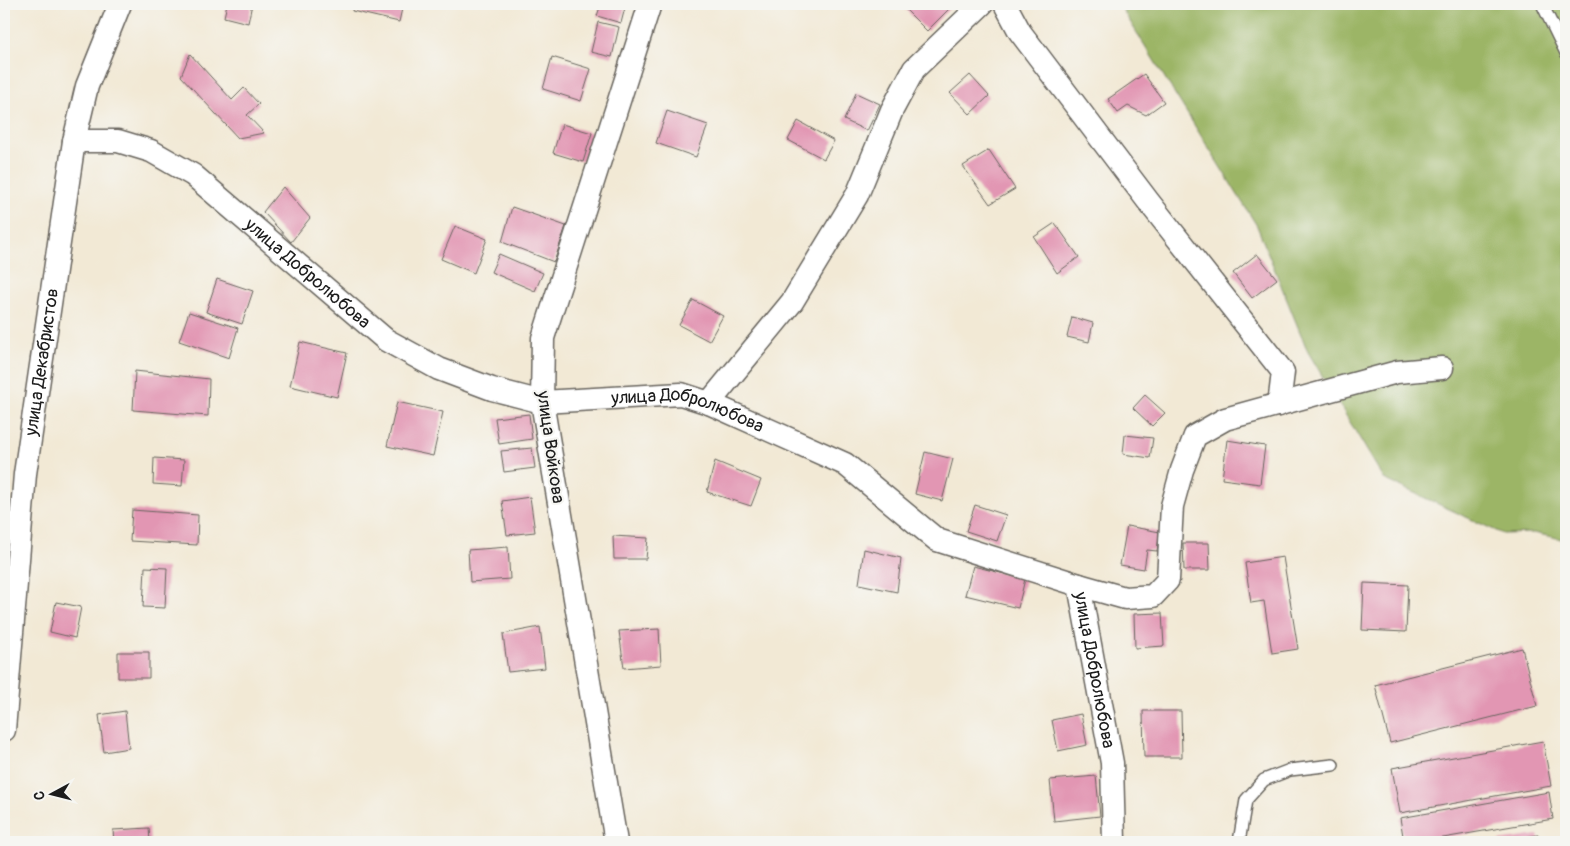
<svg xmlns="http://www.w3.org/2000/svg" width="1570" height="846" font-family="Pangolin,sans-serif">
	<style>
		.forest { fill: #9cb566; stroke: #5c6841 }
		.building { fill: #e296b3 }
		.lines { fill: none; stroke-linecap: round; stroke-linejoin: round }
		.service-casing { stroke: #67645d; stroke-width: 14 }
		.minor-casing { stroke: #67645d; stroke-width: 25 }
		.service { stroke: #fff; stroke-width: 11 }
		.minor { stroke: #fff; stroke-width: 22 }
		.labels { text-anchor: middle; stroke-width: 4.5; stroke-linejoin: round; paint-order: stroke }
		.street-label { font-size: 18px; fill: #1c1c1c; stroke: #f6f6f2 }
	</style>
	<rect width="100%" height="100%" fill="#f6f6f2"/>
	<filter id="ink" filterUnits="userSpaceOnUse"><feTurbulence type="fractalNoise" baseFrequency=".02" numOctaves="2"/><feDisplacementMap in="SourceGraphic" scale="10" xChannelSelector="R" yChannelSelector="G"/><feConvolveMatrix kernelMatrix="1 2 1 2 8 2 1 2 1" color-interpolation-filters="sRGB"/></filter>
	<filter id="wash" filterUnits="userSpaceOnUse"><feTurbulence type="fractalNoise" baseFrequency=".0096" numOctaves="4" result="noise"/><feDisplacementMap in="SourceGraphic" scale="20" xChannelSelector="R" yChannelSelector="G"/><feGaussianBlur stdDeviation="1.12" result="paint"/><feColorMatrix in="noise" values="0 0 0 0 0 0 0 0 0 0 0 0 0 0 0 0 0 1.4 0 .05"/><feComposite in="paint" operator="in"/></filter>
	<g filter="url(#wash)">
		<rect width="100%" height="100%" fill="#f2e9d5"/>
		<path class="forest" d="M1119,4H1566V540L1534,533L1503,534L1384,479L1308,352L1257,226Z"/>
		<g id="blocks">
			<path class="building" d="M227,4H252L248,23L224,17Z
				M353,4H403L399,22L352,11Z
				M601,4H626L621,23L597,16Z
				M909,4H954L927,31L904,8Z
				M598,22L619,27L612,57L591,52Z
				M190,54L232,100L244,88L259,104L247,115L264,133L238,138L181,76Z
				M552,57L591,69L581,101L543,89Z
				M1144,74L1164,102L1146,115L1128,106L1118,113L1108,99Z
				M970,75L989,96L970,114L950,93Z
				M856,93L880,104L867,131L844,120Z
				M667,111L708,125L696,157L656,143Z
				M798,121L834,141L824,159L788,140Z
				M562,124L592,133L583,162L553,153Z
				M989,150L1015,189L990,204L963,166Z
				M283,187L310,218L291,242L263,212Z
				M512,207L566,226L554,262L502,242Z
				M1055,223L1079,257L1057,273L1034,237Z
				M455,226L487,239L474,273L441,259Z
				M499,254L543,273L535,291L491,272Z
				M1257,254L1277,279L1252,298L1233,273Z
				M217,279L253,291L242,324L206,312Z
				M693,300L723,316L709,341L679,325Z
				M189,312L238,328L229,358L179,341Z
				M1072,317L1093,323L1089,342L1067,337Z
				M300,342L347,353L337,397L290,386Z
				M135,371L209,379L208,416L133,410Z
				M1145,395L1165,413L1152,426L1133,408Z
				M397,402L443,412L433,456L387,446Z
				M529,414L532,439L499,444L495,418Z
				M1125,435L1153,438L1150,458L1123,454Z
				M1227,440L1265,446L1260,484L1222,479Z
				M532,448L535,468L504,472L501,451Z
				M925,452L953,459L942,501L915,494Z
				M154,458L184,460L182,486L153,484Z
				M715,461L761,480L751,506L707,492Z
				M530,497L535,532L507,535L502,501Z
				M975,505L1006,515L997,541L966,531Z
				M4,508L10,510L4,527Z
				M132,510L198,515L197,545L130,541Z
				M1127,526L1160,532L1157,551L1147,550L1144,569L1120,565Z
				M613,536L648,538L646,559H614Z
				M1183,543H1209L1210,570H1184Z
				M508,547L510,579L470,582L468,550Z
				M864,549L901,558L897,592L859,584Z
				M1283,557L1298,649L1272,653L1264,601L1251,603L1245,563Z
				M973,566L1025,579L1018,608L965,595Z
				M145,567L167,568L165,608L143,607Z
				M1364,583L1408,585L1406,632L1362,630Z
				M56,602L81,607L75,638L50,632Z
				M1162,613L1164,646L1135,648L1134,614Z
				M540,627L545,668L508,672L503,634Z
				M659,629L661,665L624,668L619,631Z
				M1522,648L1537,706L1390,743L1375,685Z
				M118,652H149V678H118Z
				M125,711L129,748L104,752L99,715Z
				M1143,711H1181L1182,757H1144Z
				M1081,714L1087,745L1058,751L1052,720Z
				M1543,741L1551,786L1400,813L1392,768Z
				M1096,776L1100,816L1054,821L1050,780Z
				M1549,792L1553,819L1420,842H1404L1400,818Z
				M149,828L150,842H114L113,830Z
				M1538,835L1540,842H1499V841Z"/>
		</g>
	</g>
	<g filter="url(#ink)">
		<use href="#blocks" fill-opacity="0" stroke="#67645d" stroke-width="1"/>
		<g class="lines">
			<g class="service-casing">
				<path id="service" d="M1542,4L1566,53
					M1239,842L1246,800L1264,780L1290,770L1333,765"/>
			</g>
			<g class="minor-casing">
				<g id="minor">
					<path d="M1005,4L1020,32L1148,201L1283,372L1279,405"/>
					<path id="s1" d="M74,141H118L151,151L193,175L386,340L439,369L492,389L542,402L681,394L709,403L845,464L937,540L1079,585L1112,763L1114,842"/>
					<path d="M709,403L792,302L857,195L892,110L914,69L982,4"/>
					<path d="M1079,585L1125,598L1153,596L1168,580L1172,506L1182,470L1195,436L1225,419L1397,372L1442,368"/>
					<path id="s2" d="M4,730L25,474L74,141L87,86L120,4"/>
					<path d="M616,842L542,402L543,338L650,4"/>
				</g>
			</g>
			<use href="#service" class="service"/>
			<use href="#minor" class="minor"/>
		</g>
	</g>
	<g class="labels">
		<g class="street-label">
			<text dy="6" stroke="none"><textPath href="#s1" startOffset="278">улица Добролюбова</textPath></text>
			<text dy="6" stroke="none"><textPath href="#s2" startOffset="370">улица Декабристов</textPath></text>
			<text dy="6" stroke="none"><textPath href="#s1" startOffset="698">улица Добролюбова</textPath></text>
			<text transform="translate(551 447) rotate(82)" y="6">улица Войкова</text>
			<text dy="6" stroke="none"><textPath href="#s1" startOffset="1222">улица Добролюбова</textPath></text>
		</g>
	</g>
	<rect width="1570" height="846" fill="none" stroke="#f6f6f2" stroke-width="20"/>
	<g transform="translate(52 794) rotate(263)" stroke="#f6f6f2" stroke-width="4" paint-order="stroke">
	<path d="M0-4L9 19L0 12L-9 19Z" fill="#1c1c1c"/>
	<text y="-8" font-size="14" font-weight="bold" text-anchor="middle" fill="#1c1c1c">С</text>
	</g>
</svg>
